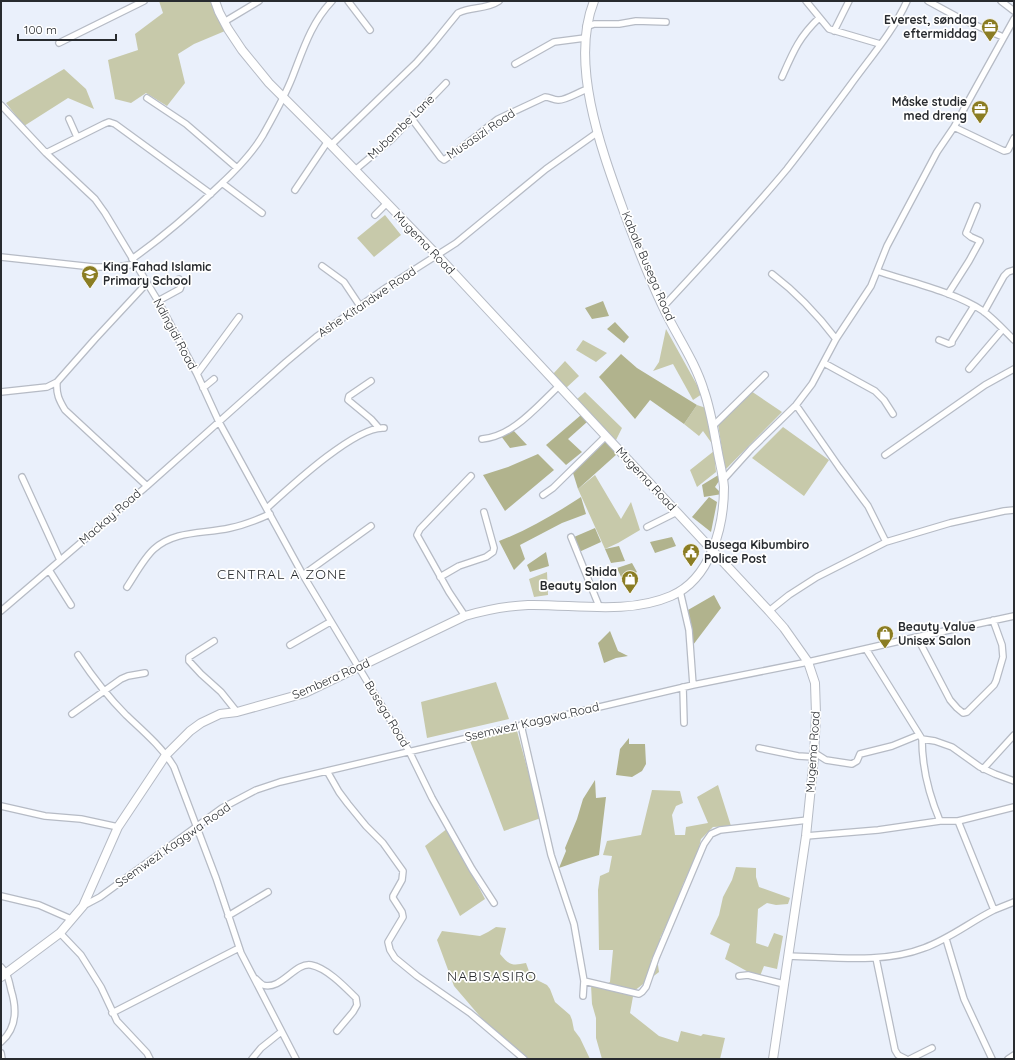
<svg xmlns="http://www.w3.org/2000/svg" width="1015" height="1060" font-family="Quicksand,sans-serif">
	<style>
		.green { fill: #c7c9aa }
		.forest { fill: #b1b38d }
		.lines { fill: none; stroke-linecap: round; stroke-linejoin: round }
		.street-casing { stroke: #b6bbc5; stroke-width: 8 }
		.secondary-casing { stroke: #b6bbc5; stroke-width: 10 }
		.street { stroke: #fff; stroke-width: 5.5 }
		.secondary { stroke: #fff; stroke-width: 8 }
		.labels { text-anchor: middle; stroke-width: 3.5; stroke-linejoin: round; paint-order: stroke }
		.poi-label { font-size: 12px; font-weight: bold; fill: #282b2f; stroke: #fff; text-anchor: end }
		.street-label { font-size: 12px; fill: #282b2f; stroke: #fff }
		.quarter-label { font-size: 14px; letter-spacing: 1px; fill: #282b2f; stroke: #fff }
	</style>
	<rect width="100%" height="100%" fill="#eaf0fb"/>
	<path class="green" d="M159,1H211L225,31L194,44L178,54L185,83L167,106L146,93L131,103L115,99L108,60L138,50L135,34L163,13Z
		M64,69L86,89L94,109L68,98L24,126L6,103Z
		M385,215L401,235L374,257L357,238Z
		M666,329L702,394L693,400L673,364L653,371L659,362Z
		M583,340L607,353L596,362L576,350Z
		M565,361L579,376L566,388L553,374Z
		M751,391L782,412L725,470L718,424Z
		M585,392L622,428L616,440L576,400Z
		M697,405L706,408L713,445L703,431L699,436L684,424Z
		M783,427L829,460L804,496L752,458Z
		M714,451L716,472L697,487L690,470Z
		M595,475L621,519L631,502L640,530L618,543L605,549L578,489Z
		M547,572L548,595L534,597L529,579Z
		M496,682L509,719L427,738L421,702Z
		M517,731L541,818L504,831L470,741Z
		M718,785L731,826L713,827L701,839L697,856L683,884L675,907L660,938L661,944L651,960L658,965L659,972L634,991L630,1013L659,1036L678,1042L681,1031L701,1036L703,1034L725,1038L720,1059H602L596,1038V1018L592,1004L591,985L603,986L610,982L613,950H599L598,890L600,876L609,872L612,856L603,855L607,841L641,835L652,790L680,791L683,803L676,806L672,815L675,835H685L686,827L708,823L697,797Z
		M448,828L485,899L460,916L425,846Z
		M736,867L756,868V877L759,887L790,898L788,904L776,905L767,903L758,909L756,943L768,947L774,933L783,936L777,969L764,966L760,976L752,974L725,959L730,944L710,934L719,915L723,897L732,880Z
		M496,927L506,928L500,954C509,965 512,966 526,963L530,974L533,978L547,985L550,989L555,1002L570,1015L572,1020L574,1030L580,1038L590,1059H522L495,1034L454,986L437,940L442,931L480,936L488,932Z"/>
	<path class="forest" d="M603,301L609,316L592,319L585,308Z
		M615,322L629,337L624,343L607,329Z
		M621,354L637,368L697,405L684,424L650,400L635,419L599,377Z
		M581,415L587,422L568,439L582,452L566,465L546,445Z
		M513,430L527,445L510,448L501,436Z
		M608,439L617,454L578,489L573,473Z
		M538,454L554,470L505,511L483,475L508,467Z
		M720,474L721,478L715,487L722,494L704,497L702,485Z
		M581,497L586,514L562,523L520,545L525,559L514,570L499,541C528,530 555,514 581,497Z
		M709,497L717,502L711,532L692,517Z
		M595,528L601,542L579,552L574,537Z
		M672,537L676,546L655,553L650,542Z
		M619,546L625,561L611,563L605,549Z
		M546,552L549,566L530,572L527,565Z
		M632,563L637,572L622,579L617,568Z
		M714,595L721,608L693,645L688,610Z
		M610,631L618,651L628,656L616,658L604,663L598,643Z
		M629,738V744H645L646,764L642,771L632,777L616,775L620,749Z
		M595,780L596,798L606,797L599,855L579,861L559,868L566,851L565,848L577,819L583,799Z"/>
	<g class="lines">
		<g class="street-casing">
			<path id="street" d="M348,1L370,30
				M806,1L829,29L880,44
				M928,1L961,19L1003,37
				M1001,1L1014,11
				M224,22L259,1
				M586,27L594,24H619L636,21L666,22
				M834,31L849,1
				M59,43L144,1
				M515,64L554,42L585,38
				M782,77C793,52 799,37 819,18
				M147,98L186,124L237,168
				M1,105L46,153L95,199L105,213L158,301L197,374L219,422L303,575L409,751L432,798L472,869L494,903
				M69,119L77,137
				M412,119L441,158L444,160L465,145L498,119L545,97C550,97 553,100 558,100C565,101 580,91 588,89
				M954,127L1014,19
				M331,145L416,63L432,45L458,13C472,6 486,10 499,1
				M46,153L104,124L109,122L115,124L211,194
				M355,170L391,140L446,83
				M222,183L262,213
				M295,190L328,141
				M375,215L387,203
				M1,257L93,267H118L135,264
				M132,259C163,237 192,212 220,185C236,170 252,154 263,135C273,117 284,98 292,78C303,50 311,23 332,1
				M322,266L344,282L360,306
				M877,271C910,282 955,292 983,311C994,319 1004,330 1014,340
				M772,274C797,293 817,314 836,339
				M948,294L969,261L980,241L971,237L966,233L977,206
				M158,301L180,289L181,286L179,279
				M663,307C705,262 747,217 787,169C808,142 829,114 849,87C869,59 893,32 907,1
				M984,312L1004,276L1008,272L1014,270
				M939,340L949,344L952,343V341L974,306
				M824,363L875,391L884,400L893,414
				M969,369L1003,329
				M197,374L239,317
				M371,381L349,396L348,400L371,419L378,427
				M57,382C56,394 59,400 65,410L147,486
				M203,388L214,379
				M1,392L47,387L57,382L95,339L147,283
				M796,405L839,467L868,506L886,542
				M713,426L765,375
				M482,439C514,436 537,406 559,386
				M885,455L985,385L1014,369
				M22,477L60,560
				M723,480L751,449L796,405L812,384L836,339L871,286L887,246L937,152L954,127L1004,151L1008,150L1014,138
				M543,495L553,488L606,436
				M267,508C289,488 355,426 384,428
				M647,527L677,512
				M571,537L599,606
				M49,570L71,605
				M303,575L371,526
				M440,577L459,566L486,557L493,552L494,548L484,512
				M127,587C135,575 144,558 154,549C175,530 204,534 230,528C244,525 257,520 270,514
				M680,591L689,630L693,685
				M1,611L147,486L286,362L316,337L387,287L456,243L546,169L598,132
				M769,611L789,595L817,577L886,542L950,523L1004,511L1014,510
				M465,616L449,592L417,535L420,529L471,476
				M917,637L950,700L957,708L963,713L967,712L994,685L996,681L1003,657L1002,645L993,620
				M214,641L189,657V661L201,674L221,692L237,712
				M290,645L330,622
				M866,649L922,739C922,767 929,795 940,821
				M78,655C92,676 108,697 126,715C143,731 162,747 174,767L216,878L241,953L296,1059
				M683,687L684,723
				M72,714L121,679L128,676L145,673
				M521,725L551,855L574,924L584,981L583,996
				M922,739L935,741L952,747L980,767L995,774L1014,781
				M759,748L798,756L814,757
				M815,753L826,760L852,764L857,761L860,754L892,746L919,735
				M983,769L1014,735
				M327,771L339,792L348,804L366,826L383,843L403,871L402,880L393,896V898L402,912L403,917L388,942L390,950L395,958L417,976L470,1013L524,1059
				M1,806L45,816L81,819L118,827
				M806,836L878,830L940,821H958L1014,807
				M1,896L39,905L71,919
				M83,906L100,897L222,808L256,790L280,782L693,685L808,662L917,637L1014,616
				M994,910L1014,902
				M228,916L268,892
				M60,933L81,955L101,987L117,1021L147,1053L150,1059
				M946,939L964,999L992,1059
				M788,956C832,957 883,964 924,948C949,939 970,922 994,910L958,821
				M876,958L895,1050L898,1055L906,1059
				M1,967C8,974 9,981 11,990C17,1009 17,1028 1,1042
				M739,976L748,975L784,984
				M256,979C258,981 261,984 263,985C281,991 295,962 311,965C327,968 345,987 356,998L357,1005L353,1012L337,1031
				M584,981L639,994L642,992L646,987L656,958L704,844L711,834L720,830L808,820
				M112,1013L239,948
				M1,1053L2,1059
				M252,1059L261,1048L281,1032
				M910,1059L932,1048
				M1008,1059L1014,1055"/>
		</g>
		<g class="secondary-casing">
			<path id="secondary" d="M215,1L219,12L228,29L242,50L269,83L331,145L437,255L769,611L784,628L808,662L815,683L816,714L814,757L806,836L773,1059
				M1,977L60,933L83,906L118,827L166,755L190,731L201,723L220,714L237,712L305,693L465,616C486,610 506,606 528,605C574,604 627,615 671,596C711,579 724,526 724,487C723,475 720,464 718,453C714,432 711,411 704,391C695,361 676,335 663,307C648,276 636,244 624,212C602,151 569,64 594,1"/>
		</g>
		<use href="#street" class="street"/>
		<use href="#secondary" class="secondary"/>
	</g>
	<defs>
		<g id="office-pin" transform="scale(0.9)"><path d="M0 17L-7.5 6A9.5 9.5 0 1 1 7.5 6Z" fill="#8b7d23" stroke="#fff"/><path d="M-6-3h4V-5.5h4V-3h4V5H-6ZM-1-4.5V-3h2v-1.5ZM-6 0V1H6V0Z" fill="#fff"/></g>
		<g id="school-pin" transform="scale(0.9)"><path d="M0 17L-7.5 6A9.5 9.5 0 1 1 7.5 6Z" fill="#8b7d23" stroke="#fff"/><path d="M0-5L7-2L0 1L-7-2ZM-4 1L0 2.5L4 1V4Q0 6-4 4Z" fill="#fff"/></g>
		<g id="civic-pin" transform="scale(0.9)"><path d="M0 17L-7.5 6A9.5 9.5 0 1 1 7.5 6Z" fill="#8b7d23" stroke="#fff"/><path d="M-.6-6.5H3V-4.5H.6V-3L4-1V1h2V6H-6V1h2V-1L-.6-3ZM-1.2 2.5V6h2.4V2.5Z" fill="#fff"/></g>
		<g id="shop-pin" transform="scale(0.9)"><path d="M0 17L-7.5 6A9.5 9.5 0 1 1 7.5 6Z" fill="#8b7d23" stroke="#fff"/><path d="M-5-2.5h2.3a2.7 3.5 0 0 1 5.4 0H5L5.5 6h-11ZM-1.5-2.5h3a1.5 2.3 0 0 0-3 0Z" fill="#fff"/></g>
	</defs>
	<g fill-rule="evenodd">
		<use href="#office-pin" x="990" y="27"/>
		<use href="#office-pin" x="980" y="109"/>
		<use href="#school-pin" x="90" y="274"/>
		<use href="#civic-pin" x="691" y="552"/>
		<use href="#shop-pin" x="630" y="579"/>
		<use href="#shop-pin" x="885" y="634"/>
	</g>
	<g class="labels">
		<g class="poi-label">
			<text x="977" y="24">Everest, søndag<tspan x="977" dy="14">eftermiddag</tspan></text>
			<text x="967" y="106">Måske studie<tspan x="967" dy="14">med dreng</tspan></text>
			<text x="103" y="271" text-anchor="start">King Fahad Islamic<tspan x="103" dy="14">Primary School</tspan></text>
			<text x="704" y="549" text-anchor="start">Busega Kibumbiro<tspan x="704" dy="14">Police Post</tspan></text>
			<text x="617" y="576">Shida<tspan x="617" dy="14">Beauty Salon</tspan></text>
			<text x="898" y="631" text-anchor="start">Beauty Value<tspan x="898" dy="14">Unisex Salon</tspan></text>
		</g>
		<g class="street-label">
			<text transform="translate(401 127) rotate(-44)" y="4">Mubambe Lane</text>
			<text transform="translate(481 134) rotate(-34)" y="4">Musasizi Road</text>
			<text transform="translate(424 243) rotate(46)" y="4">Mugema Road</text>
			<text transform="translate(648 266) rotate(67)" y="4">Kabale Busega Road</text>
			<text transform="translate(367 302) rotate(-34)" y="4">Ashe Kitandwe Road</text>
			<text transform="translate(175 334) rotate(62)" y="4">Ndingidi Road</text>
			<text transform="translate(646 479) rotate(47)" y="4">Mugema Road</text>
			<text transform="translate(110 517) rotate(-41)" y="4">Mackay Road</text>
			<text transform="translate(331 679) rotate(-24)" y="4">Sembera Road</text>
			<text transform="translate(387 714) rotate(59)" y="4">Busega Road</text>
			<text transform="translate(532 722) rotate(-13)" y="4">Ssemwezi Kaggwa Road</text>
			<text transform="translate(813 752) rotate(-86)" y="4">Mugema Road</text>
			<text transform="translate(173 845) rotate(-35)" y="4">Ssemwezi Kaggwa Road</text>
		</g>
		<g class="quarter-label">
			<text x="282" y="579">CENTRAL A ZONE</text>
			<text x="492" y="981">NABISASIRO</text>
		</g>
	</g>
	<rect width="1015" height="1060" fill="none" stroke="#282b2f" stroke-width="4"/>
	<path d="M18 34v6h98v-6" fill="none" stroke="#282b2f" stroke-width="2"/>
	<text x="24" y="34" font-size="12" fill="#282b2f" stroke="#ffffff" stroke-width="3" paint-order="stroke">100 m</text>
</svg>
